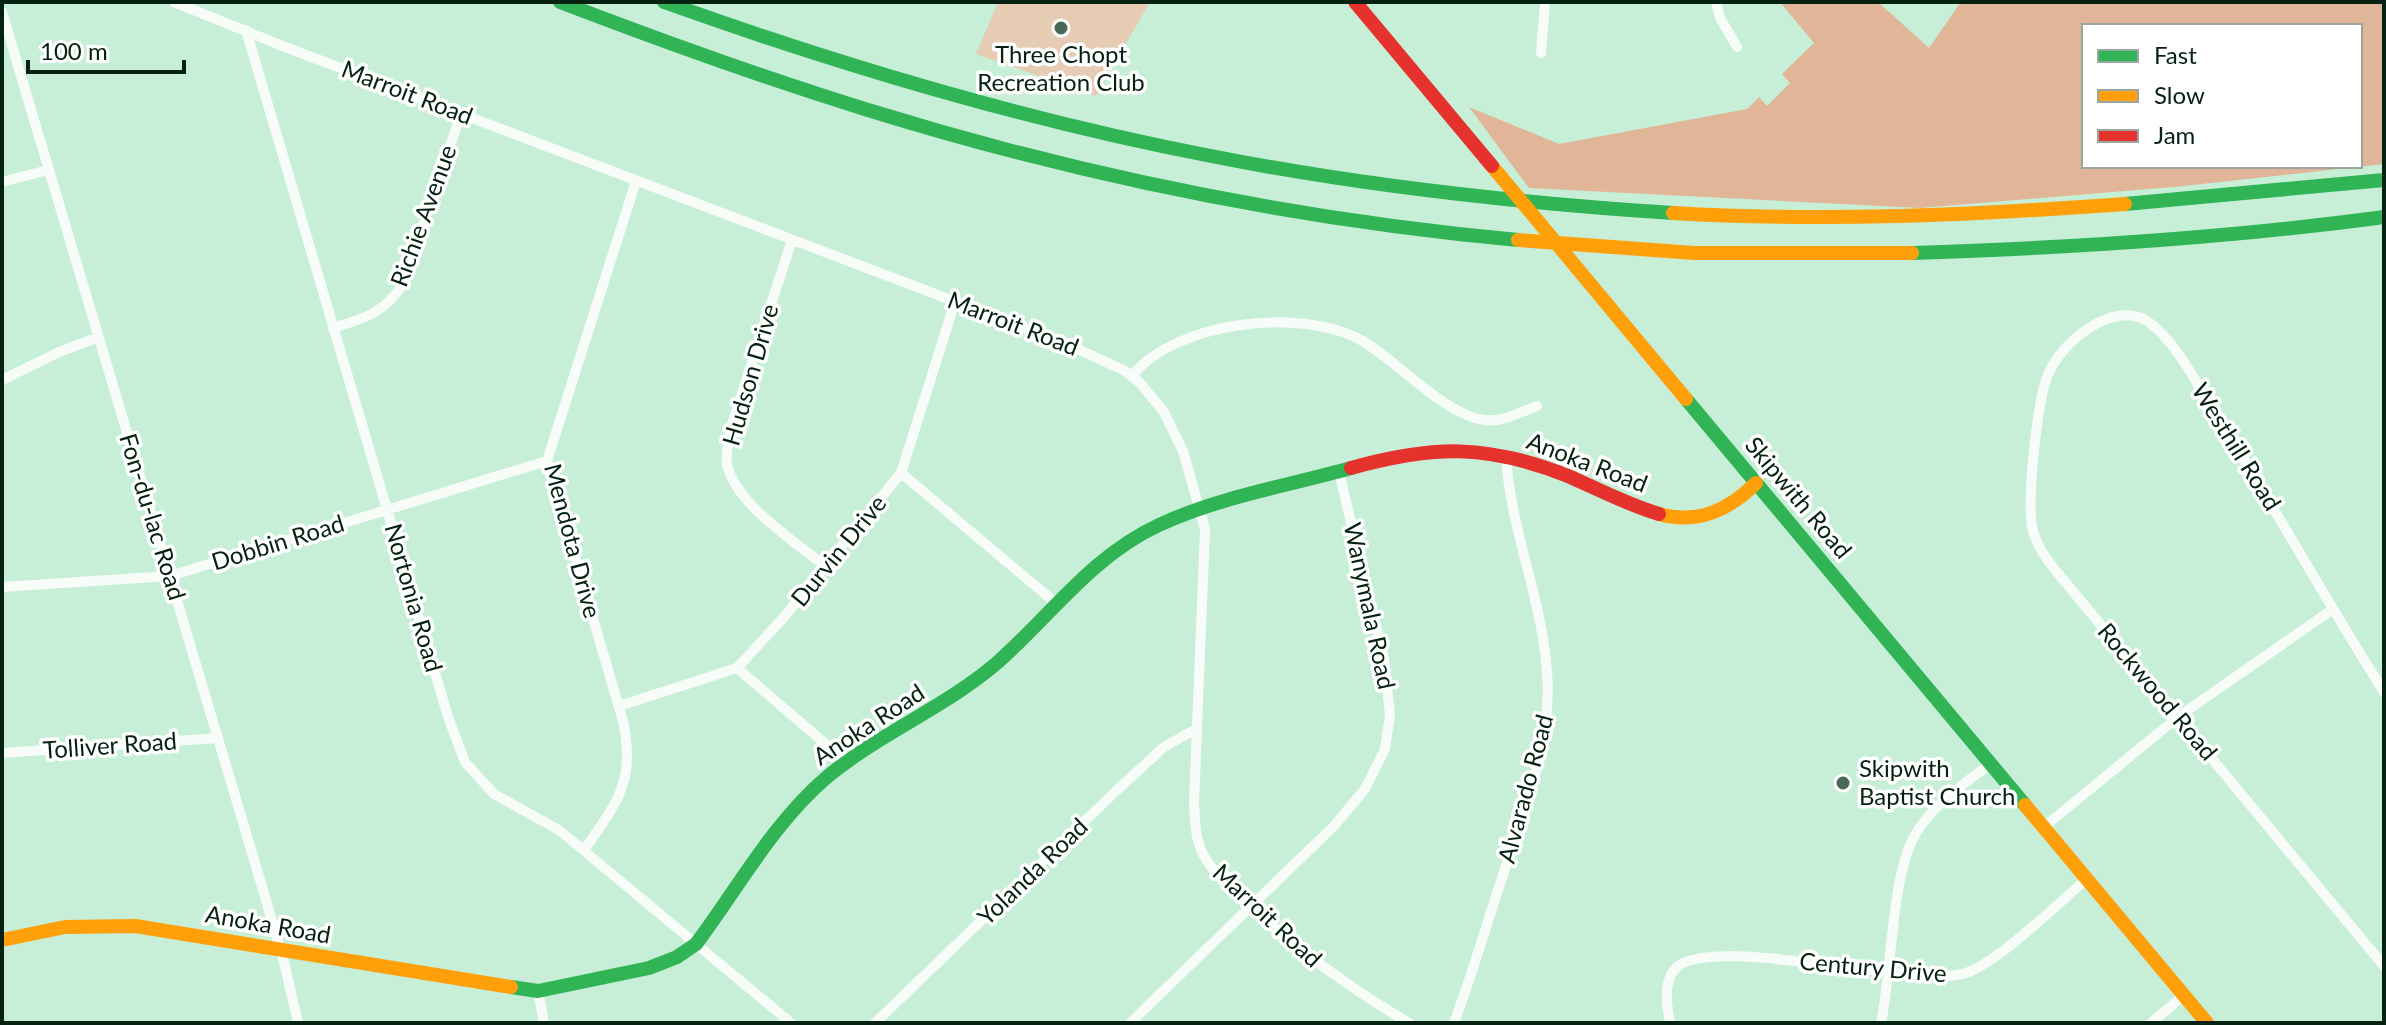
<svg xmlns="http://www.w3.org/2000/svg" width="2386" height="1025" font-family="Lato,sans-serif">
	<style>
		.green { fill: #e6ccb5 }
		.forest { fill: #e0b598; fill-rule: evenodd }
		.lines { fill: none; stroke-linecap: round; stroke-linejoin: round }
		.street { stroke: #f7fcf9; stroke-width: 10 }
		.fast { stroke: #30b455; stroke-width: 14 }
		.slow { stroke: #ff9f0a; stroke-width: 14 }
		.jam { stroke: #e5322d; stroke-width: 14 }
		.poi-dot { fill: #486957; stroke: #fff; stroke-width: 3 }
		.labels { text-anchor: middle; stroke-width: 7; stroke-linejoin: round; paint-order: stroke }
		.poi-label { font-size: 24px; fill: #042112; stroke: #fff }
		.street-label { font-size: 24px; fill: #042112; stroke: #fff }
	</style>
	<rect width="100%" height="100%" fill="#c7eed6"/>
	<path class="green" d="M998,2H1150L1096,96L976,54Z"/>
	<path class="forest" d="M1780,2H1878L1929,48L1961,2H2384V164L2184,186L1920,208L1529,188L1469,107L1559,144L1747,109L1759,97L1767,106L1790,83L1782,74L1814,43ZM2084,26H2360V166H2084Z"/>
	<g class="lines">
		<path class="street" d="M174,2L285,47L1067,344L1125,371L1140,383L1164,412L1183,451L1205,529L1194,803C1195,819 1195,837 1202,852C1214,876 1235,893 1255,911C1303,954 1353,990 1409,1023
			M1716,2L1720,18L1737,47
			M2,12L258,873L284,962L298,1023
			M246,30L448,717L465,762L494,794L559,830L791,1023
			M1541,53L1545,2
			M2,182L48,170
			M792,240L731,427C729,439 725,453 727,464C735,504 796,542 826,567
			M333,328C363,319 386,312 403,284L461,114
			M1132,376C1176,321 1301,307 1361,340C1396,360 1445,415 1484,420C1501,423 1521,412 1537,406
			M2,380L59,352L99,337
			M901,473L1057,604
			M2,587L170,576L547,461
			M737,668L848,763
			M2384,692C2327,602 2275,508 2218,418C2199,388 2176,340 2147,321C2112,299 2058,345 2047,377C2037,404 2027,499 2032,527C2037,550 2052,566 2066,583L2384,966
			M619,706L737,668L785,616L901,473L955,302
			M2,753L218,738
			M2044,827L2178,717L2333,609
			M584,850C617,803 636,781 623,721L547,461L636,181
			M538,991L544,1023
			M875,1023L1116,791L1164,747L1196,729
			M1130,1023L1334,826L1365,789L1385,749L1390,715L1384,659L1339,472
			M1454,1023C1472,975 1486,926 1502,878C1523,812 1553,743 1547,672C1542,598 1510,529 1506,456
			M1670,1023C1667,1006 1663,984 1674,970C1702,932 1908,986 1962,974C1994,967 2059,902 2087,879
			M1881,1023C1892,972 1891,877 1915,835C1932,805 1964,784 1991,763
			M2151,1023L2184,995"/>
		<path class="fast" d="M560,2C662,41 764,78 868,110C1078,175 1299,220 1518,240
			M664,2C843,66 1024,120 1211,156C1363,186 1518,203 1673,213
			M2125,204L2384,180
			M1912,253C2069,248 2228,238 2384,217
			M1686,399L2025,805
			M511,987L538,991L649,968L677,957L696,944C738,888 773,823 827,777C880,733 946,707 998,662C1052,614 1092,556 1159,525C1219,497 1287,486 1351,468"/>
		<path class="slow" d="M1492,166L1686,399
			M1673,213C1823,222 1974,215 2125,204
			M1518,240L1694,253H1912
			M1659,514C1698,525 1729,510 1756,483
			M2025,805L2207,1023
			M2,940L65,927L135,926L511,987"/>
		<path class="jam" d="M1355,2L1492,166
			M1351,468C1434,445 1487,444 1568,476C1598,489 1628,505 1659,514"/>
	</g>
	<g class="poi-dot">
		<circle cx="1061" cy="28" r="8"/>
		<circle cx="1843" cy="783" r="8"/>
	</g>
	<g class="labels">
		<g class="poi-label">
			<text x="1061" y="63">Three Chopt<tspan x="1061" dy="28">Recreation Club</tspan></text>
			<text x="1859" y="777" text-anchor="start">Skipwith<tspan x="1859" dy="28">Baptist Church</tspan></text>
		</g>
		<g class="street-label">
			<text transform="translate(407 93) rotate(21)" y="8">Marroit Road</text>
			<text transform="translate(424 216) rotate(-70)" y="8">Richie Avenue</text>
			<text transform="translate(1013 324) rotate(21)" y="8">Marroit Road</text>
			<text transform="translate(751 375) rotate(-74)" y="8">Hudson Drive</text>
			<text transform="translate(2236 447) rotate(58)" y="8">Westhill Road</text>
			<text transform="translate(1587 463) rotate(21)" y="8">Anoka Road</text>
			<text transform="translate(1798 498) rotate(50)" y="8">Skipwith Road</text>
			<text transform="translate(152 517) rotate(73)" y="8">Fon-du-lac Road</text>
			<text transform="translate(572 541) rotate(75)" y="8">Mendota Drive</text>
			<text transform="translate(278 543) rotate(-17)" y="8">Dobbin Road</text>
			<text transform="translate(839 551) rotate(-51)" y="8">Durvin Drive</text>
			<text transform="translate(413 598) rotate(74)" y="8">Nortonia Road</text>
			<text transform="translate(1369 606) rotate(78)" y="8">Wanymala Road</text>
			<text transform="translate(2157 692) rotate(50)" y="8">Rockwood Road</text>
			<text transform="translate(869 725) rotate(-33)" y="8">Anoka Road</text>
			<text transform="translate(110 746) rotate(-4)" y="8">Tolliver Road</text>
			<text transform="translate(1526 789) rotate(-75)" y="8">Alvarado Road</text>
			<text transform="translate(1033 872) rotate(-44)" y="8">Yolanda Road</text>
			<text transform="translate(1267 916) rotate(43)" y="8">Marroit Road</text>
			<text transform="translate(268 925) rotate(10)" y="8">Anoka Road</text>
			<text transform="translate(1873 968) rotate(5)" y="8">Century Drive</text>
		</g>
	</g>
	<rect width="2386" height="1025" fill="none" stroke="#042112" stroke-width="8"/>
	<rect x="2082" y="24" width="280" height="144" fill="#ffffff" stroke="#9ba6a0" stroke-width="2"/>
	<rect x="2098" y="50" width="40" height="12" fill="#30b455" stroke="#9ba6a0" stroke-width="2"/>
	<text x="2154" y="64" font-size="24" fill="#042112">Fast</text>
	<rect x="2098" y="90" width="40" height="12" fill="#ff9f0a" stroke="#9ba6a0" stroke-width="2"/>
	<text x="2154" y="104" font-size="24" fill="#042112">Slow</text>
	<rect x="2098" y="130" width="40" height="12" fill="#e5322d" stroke="#9ba6a0" stroke-width="2"/>
	<text x="2154" y="144" font-size="24" fill="#042112">Jam</text>
	<path d="M28 60v12h156v-12" fill="none" stroke="#042112" stroke-width="4"/>
	<text x="40" y="60" font-size="24" fill="#042112" stroke="#ffffff" stroke-width="6" paint-order="stroke">100 m</text>
</svg>
